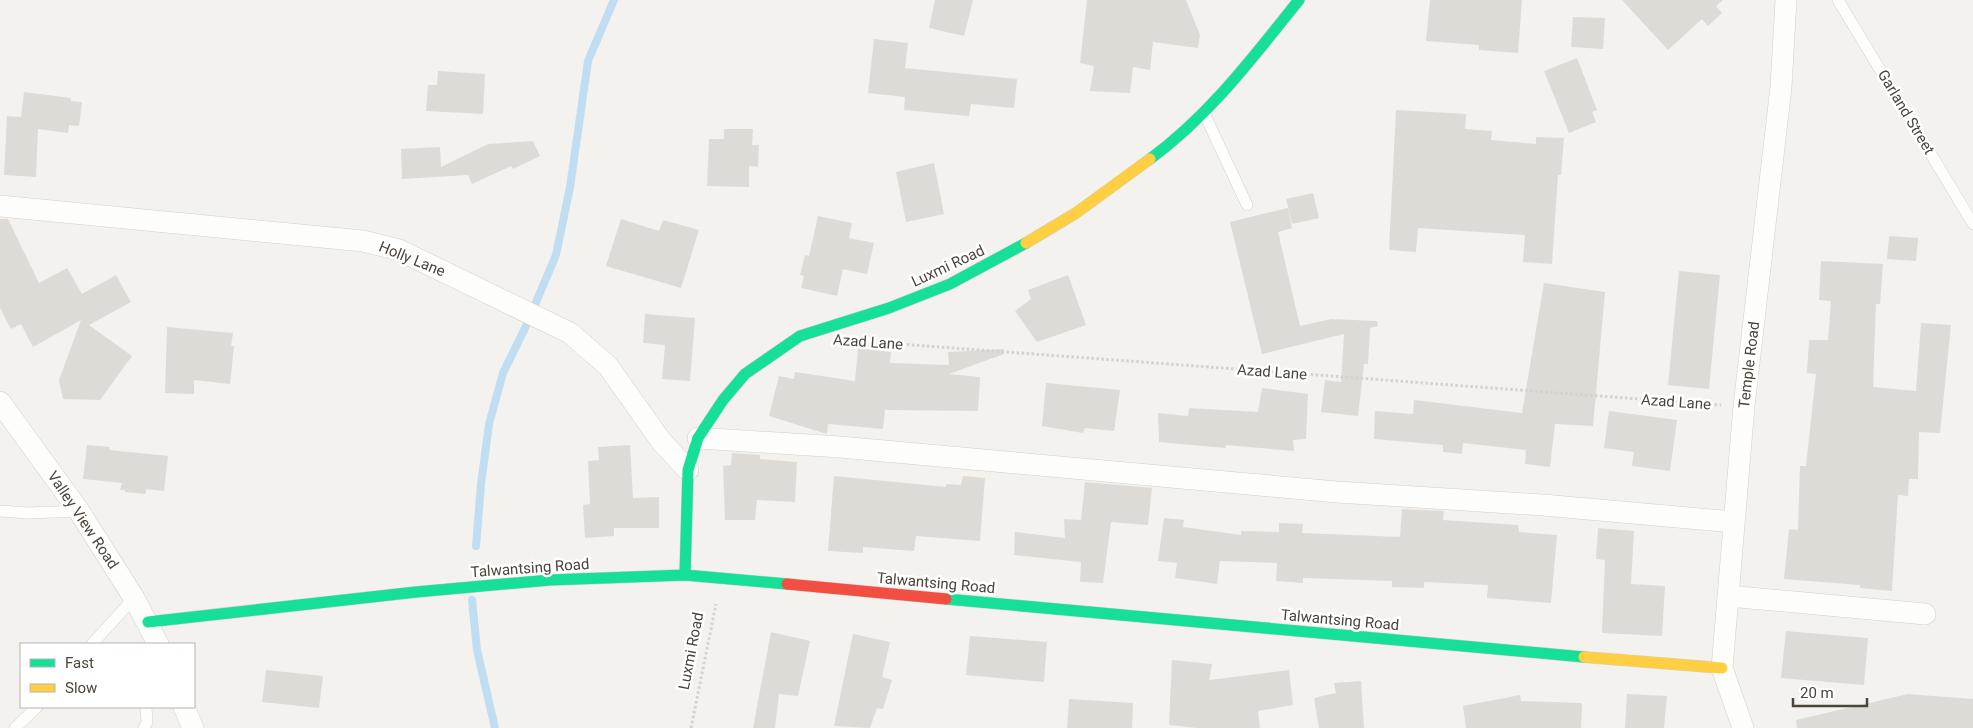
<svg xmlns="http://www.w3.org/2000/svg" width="1973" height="728" font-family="Roboto,sans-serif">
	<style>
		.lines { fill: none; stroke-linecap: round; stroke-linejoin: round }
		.stream { stroke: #c0ddf1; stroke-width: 8 }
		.building { fill: #dedbd6 }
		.lane-casing { stroke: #d2d0cb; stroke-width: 12 }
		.street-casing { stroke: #d2d0cb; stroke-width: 22 }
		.fast-casing { stroke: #d3cfc5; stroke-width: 12 }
		.slow-casing { stroke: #d3cfc5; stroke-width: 12 }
		.jam-casing { stroke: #d3cfc5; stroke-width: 12 }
		.path { stroke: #d3d2cc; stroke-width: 3; stroke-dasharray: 2.5 2.5; stroke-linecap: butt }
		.lane { stroke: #fdfdfc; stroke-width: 11 }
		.street { stroke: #fdfdfc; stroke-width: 21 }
		.fast { stroke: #16e098; stroke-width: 11 }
		.slow { stroke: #ffcf43; stroke-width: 11 }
		.jam { stroke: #f24e42; stroke-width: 11 }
		.labels { text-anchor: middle; stroke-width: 5; stroke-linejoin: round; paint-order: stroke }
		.street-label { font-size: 15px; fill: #4b4439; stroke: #fff }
	</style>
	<rect width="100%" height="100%" fill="#f4f2ee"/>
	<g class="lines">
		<path class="stream" d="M476,546L481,484L489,424L503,373L526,326L556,255L570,187L588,61L614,0
			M472,600L477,650L495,728"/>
	</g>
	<path class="building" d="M935,0H973L964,36L929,28Z
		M1087,0H1186L1200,35L1198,48L1153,42L1150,70L1133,67L1130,93L1090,91L1094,66L1080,63Z
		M1430,0H1522L1518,53L1479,50V45L1426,41Z
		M1622,0H1723L1716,6L1722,13L1708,26L1702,19L1668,50Z
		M1573,17L1605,18L1603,49L1571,47Z
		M874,39L908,43L905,68L1017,79L1014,108L971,104L969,116L904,110L905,97L868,93Z
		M1577,58L1597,110L1592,112L1596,122L1569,133L1544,71Z
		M438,71L485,74L483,114L426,111L428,85H437Z
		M24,92L71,98V101L82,102L79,126L69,125L68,133L38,129L36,177L4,175L7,116L21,117Z
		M1396,110L1466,114L1465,129L1492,131L1491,140L1536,144V137L1564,138L1561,175H1558L1552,264L1523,262L1525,235L1418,228L1416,252L1389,250Z
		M724,129H753L752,145H759L758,167L749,166V187L707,186L709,139H724Z
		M533,141L540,156L513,169L511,166L472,184L468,175L402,179L401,149L440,147L441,167L488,144Z
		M934,163L944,214L906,222L896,172Z
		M1313,193L1319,218L1292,224L1286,199Z
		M1288,208L1292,228L1278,232L1300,326L1331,319L1377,321L1378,326L1370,328L1368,364H1364L1358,416L1321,412L1325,380L1341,382L1344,334L1262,354L1230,222Z
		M818,216L852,223L849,238L874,243L867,274L843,269L837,296L801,288L804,276L800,275L805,255L809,256Z
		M0,219H8L39,283L67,268L82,294L116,275L131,302L89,325L132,356L100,400L63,399L59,380L81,320L33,347L21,324L11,329L0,308Z
		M621,219L659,231L663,220L699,230L681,288L606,266Z
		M1889,236L1918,238L1916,261L1887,259Z
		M1821,261L1883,264L1880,304H1876L1873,387L1916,391L1921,323L1951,325L1940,433L1919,432L1918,479H1909L1908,496L1898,495L1892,591L1860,588V585L1784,579L1789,529L1798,530L1800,466H1806L1816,374L1807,373L1809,340H1828L1831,301L1819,300Z
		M1679,271L1720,275L1709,389L1668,385Z
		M1068,275L1086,325L1037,342L1015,311L1031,299L1028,290Z
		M1544,283L1605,292L1593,426L1555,424L1550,467L1525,464L1526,450L1463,443L1462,454L1443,452V445L1374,439L1375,411L1413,414L1414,400L1522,413Z
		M645,314L695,318L690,381L662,379L665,345L643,343Z
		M167,327L233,333L231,346H234L230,384L194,380V394L165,393Z
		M858,348L891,352L890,363L949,365L948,352L1004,349V354L949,374L980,377L978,411L885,410L883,429L828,424L827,434L769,416L779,376L794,379L795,372L855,381Z
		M1046,383L1120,390L1114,431L1085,428L1083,433L1042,426Z
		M1262,388L1308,394L1306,439L1293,440L1294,451L1226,445L1225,448L1159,442L1158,413L1188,416L1189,408L1258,412Z
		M1609,411L1677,420L1670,471L1632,466L1634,452L1604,448Z
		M87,445L110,447L109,450L168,456L164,491L146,489V494L125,492V490H120L122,483L83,479Z
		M630,445L633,498L659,497V528H614V536L585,538L583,505L590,504L588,461L599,460L598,447Z
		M732,453L760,455V459L797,462L795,502L757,500L755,520H725L723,466L731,465Z
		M834,476L946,487V484L961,485L963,476L985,478L980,541L916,536L914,551L863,547V553L828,551Z
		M1085,482L1152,488L1148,525L1111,522L1103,583L1080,582L1081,562L1014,555L1015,532L1065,538L1064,519L1081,520Z
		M1402,509L1444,511L1443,520L1518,525L1519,532L1557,535L1551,603L1487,598L1488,585L1424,582V588L1392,587V581L1303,578V583L1276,581L1277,563L1220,561L1217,584L1175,578L1177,563L1158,561L1164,518L1184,520L1183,527L1241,535V531L1279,532V523L1303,524L1302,533L1400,537Z
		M1598,528L1634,531L1631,584L1665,586L1662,636L1602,633L1605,560L1596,559Z
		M1786,631L1868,638L1864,685L1781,678Z
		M771,632L810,641L798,696L779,694L775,728H753Z
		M853,634L890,642L882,677L892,680L883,709L877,708L870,728L834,726Z
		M970,636L1047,642L1044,682L966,675Z
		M1172,660L1212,664L1209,680L1289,670L1293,705L1258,711L1260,728H1197L1169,725Z
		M266,670L323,676L319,708L262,702Z
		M1361,681L1364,728H1319L1314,698L1336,693L1334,683Z
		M1627,694L1667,696L1664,728H1625Z
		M1908,694L1973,699V728H1797L1796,720Z
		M1520,695L1521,701L1582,703L1581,728H1466L1463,706Z
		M1069,699L1133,703L1132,728H1067Z"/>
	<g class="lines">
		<g class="lane-casing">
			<path id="lane" d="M1838,0L1973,224
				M1204,113L1247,205
				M0,511L28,513L79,511
				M92,644L134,598
				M15,728L37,707
				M144,728L147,722L146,707"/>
		</g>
		<g class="street-casing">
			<path id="street" d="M0,206L363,241L399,250L570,333L608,366L661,441L688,470
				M0,402L79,511L134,598L158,644
				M698,438L840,447L1337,492L1543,505L1734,522
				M1728,596L1925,614
				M184,707L193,728
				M1743,728L1722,668L1744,406L1781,87L1786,0"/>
		</g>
		<g class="fast-casing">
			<path id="fast" d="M1150,159C1210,115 1253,57 1299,0
				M685,575L688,470L698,438L723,400L745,374L800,336L889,308L950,284L1026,243
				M946,599L1584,657
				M148,622L416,592L550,580L685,575L787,584"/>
		</g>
		<g class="slow-casing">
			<path id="slow" d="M1026,243L1076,213L1150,159
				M1584,657L1722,668"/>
		</g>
		<g class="jam-casing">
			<path id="jam" d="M787,584L946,599"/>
		</g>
		<path class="path" d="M872,342L1721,405
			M691,728L716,604"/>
		<use href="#lane" class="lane"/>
		<use href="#street" class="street"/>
		<use href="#fast" class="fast"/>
		<use href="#slow" class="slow"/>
		<use href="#jam" class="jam"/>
	</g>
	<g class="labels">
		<g class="street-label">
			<text transform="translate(1906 112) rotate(59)" y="5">Garland Street</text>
			<text transform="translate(412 259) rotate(22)" y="5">Holly Lane</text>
			<text transform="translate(948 266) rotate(-25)" y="5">Luxmi Road</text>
			<text transform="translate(868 342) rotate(4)" y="5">Azad Lane</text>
			<text transform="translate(1749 365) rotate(-83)" y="5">Temple Road</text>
			<text transform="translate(1272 372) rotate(4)" y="5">Azad Lane</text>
			<text transform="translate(1676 402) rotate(4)" y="5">Azad Lane</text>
			<text transform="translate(83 520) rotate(56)" y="5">Valley View Road</text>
			<text transform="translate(530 568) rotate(-4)" y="5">Talwantsing Road</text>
			<text transform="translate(936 583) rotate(5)" y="5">Talwantsing Road</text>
			<text transform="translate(1340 620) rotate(5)" y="5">Talwantsing Road</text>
			<text transform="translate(691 651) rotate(-79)" y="5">Luxmi Road</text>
		</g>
	</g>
	<rect x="20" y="643" width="175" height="65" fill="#ffffff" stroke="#b7b4b0"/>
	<rect x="30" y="659" width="25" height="8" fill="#16e098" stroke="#b7b4b0"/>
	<text x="65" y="668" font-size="15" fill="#4b4439">Fast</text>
	<rect x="30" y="684" width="25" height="8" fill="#ffcf43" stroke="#b7b4b0"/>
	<text x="65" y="693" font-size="15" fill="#4b4439">Slow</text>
	<path d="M1793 698v8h74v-8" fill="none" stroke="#4b4439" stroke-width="2.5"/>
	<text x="1800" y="698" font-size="15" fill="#4b4439" stroke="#ffffff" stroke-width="4" paint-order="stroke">20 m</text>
</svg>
